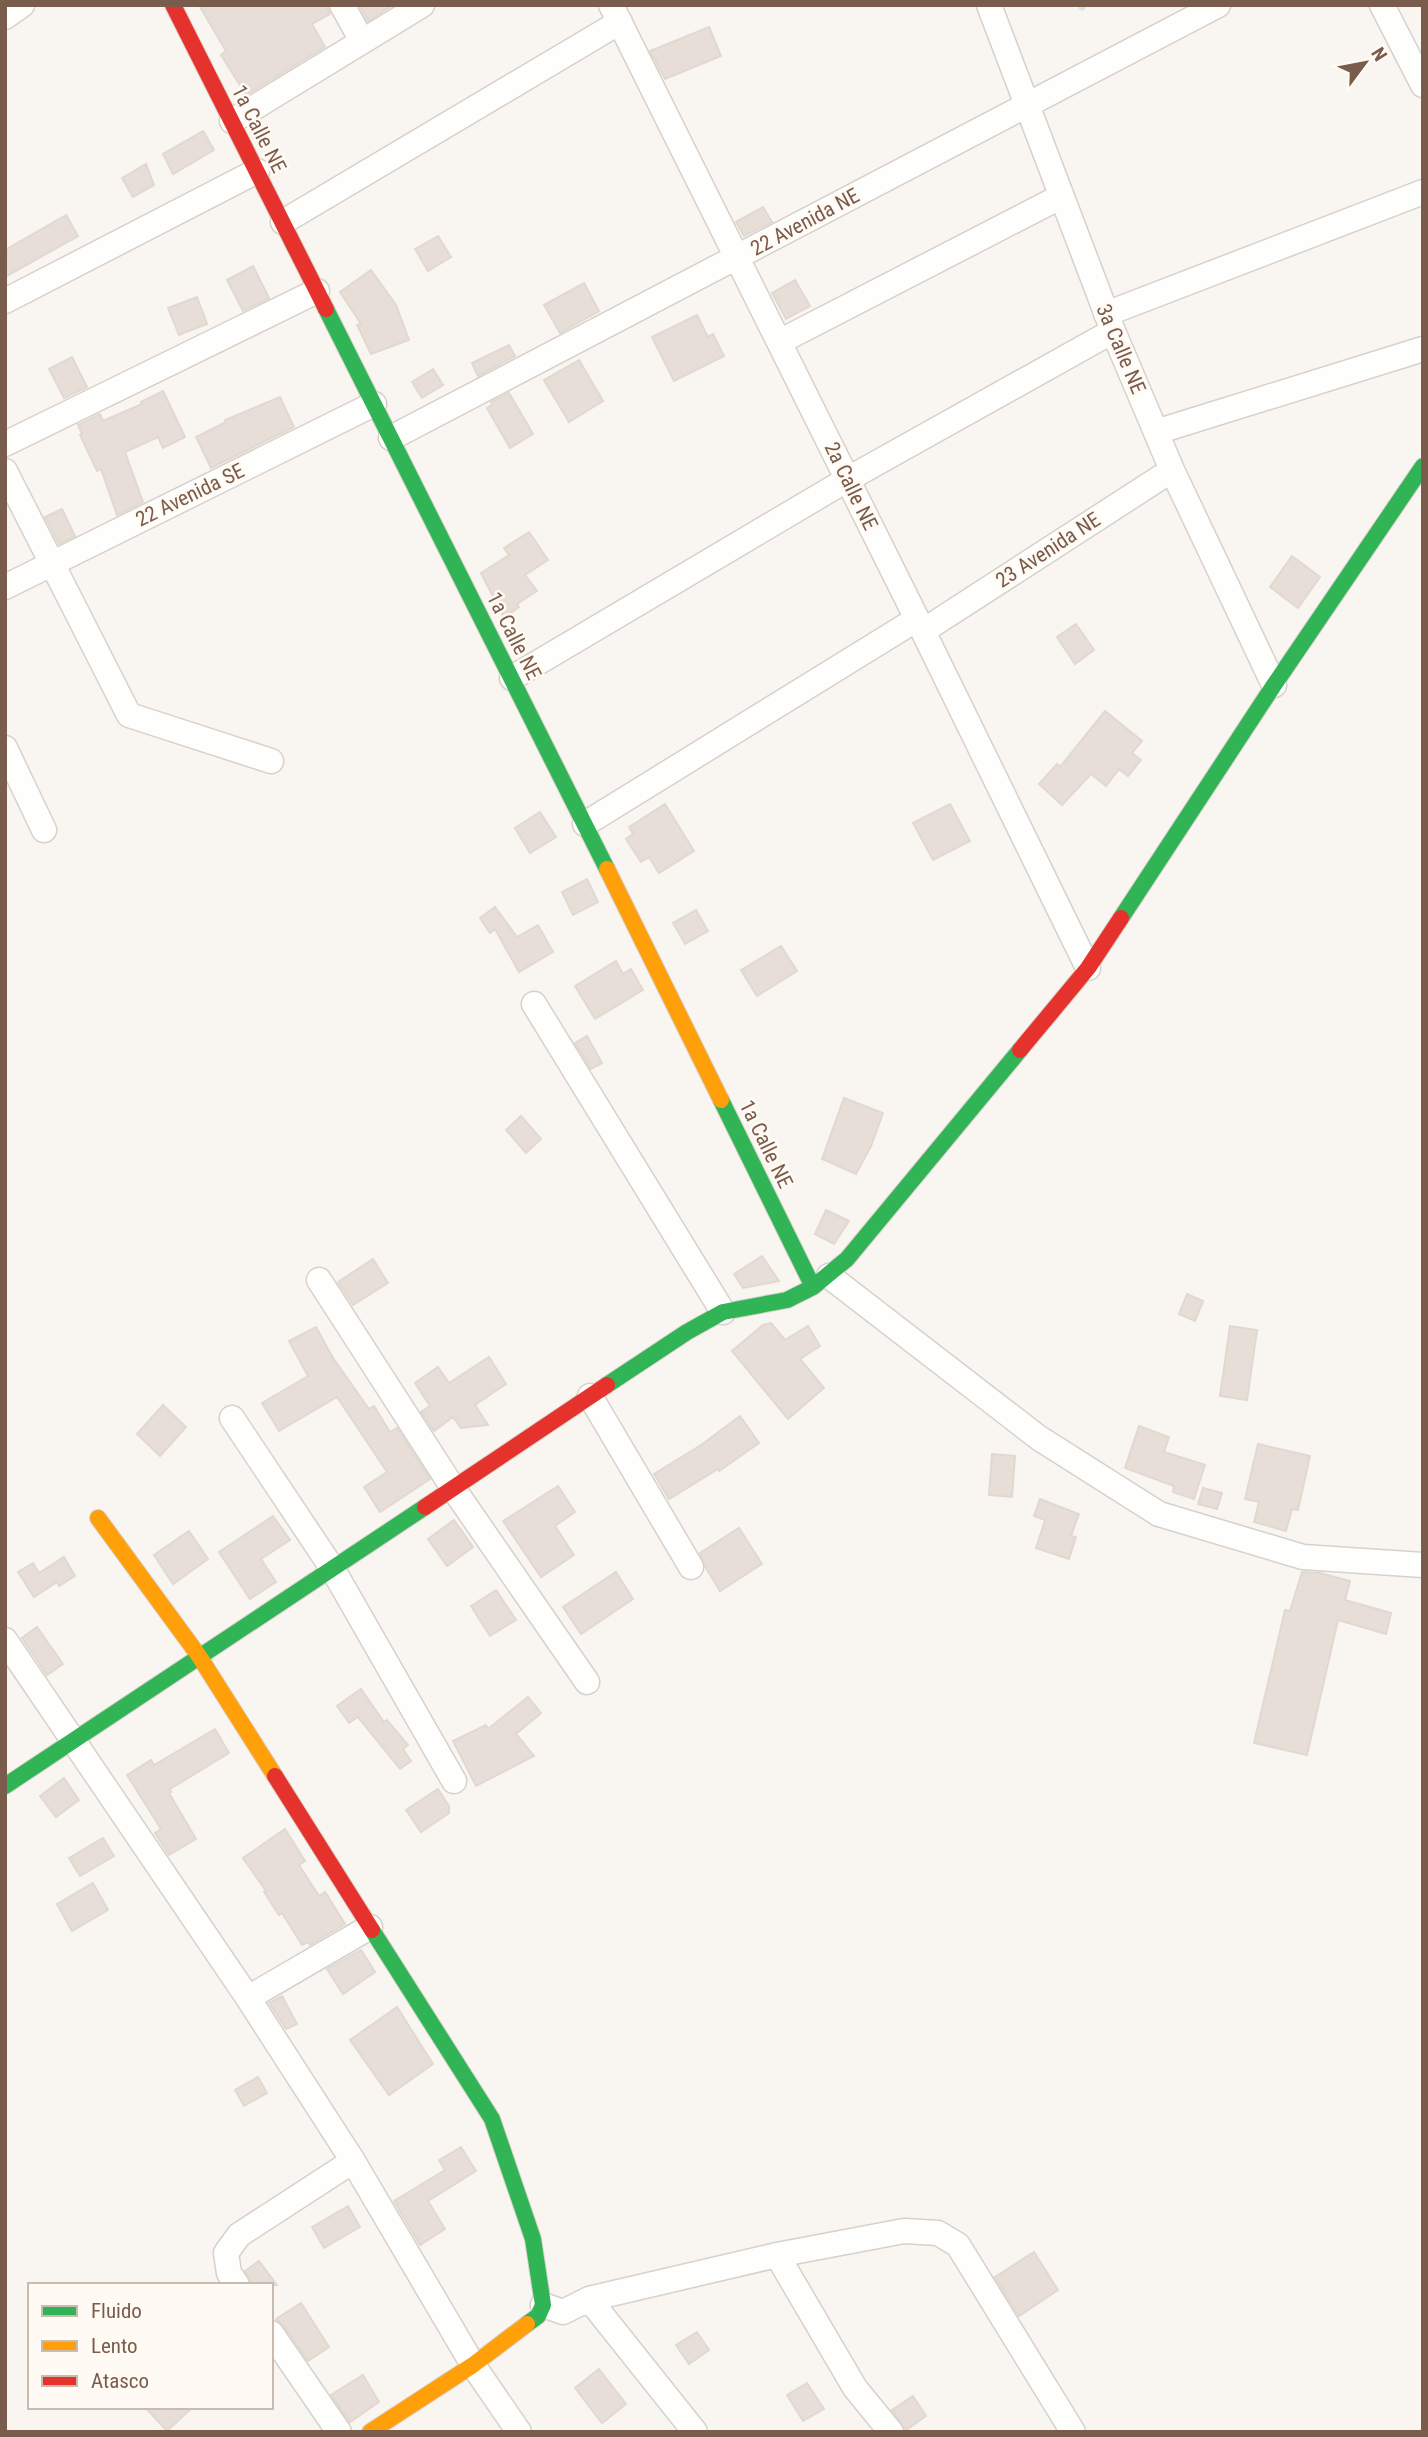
<svg xmlns="http://www.w3.org/2000/svg" width="1428" height="2437" font-family="'Roboto Condensed',sans-serif">
	<style>
		.lines { fill: none; stroke-linecap: round; stroke-linejoin: round }
		.stream { stroke: #d0e8ea; stroke-width: 7 }
		.building { fill: #e6ded7; stroke: #e2d8d2; stroke-width: 2 }
		.street-casing { stroke: #d7d1cb; stroke-width: 27 }
		.fast-casing { stroke: #d9d2cb; stroke-width: 18 }
		.slow-casing { stroke: #d9d2cb; stroke-width: 18 }
		.jam-casing { stroke: #d9d2cb; stroke-width: 18 }
		.street { stroke: #fefefd; stroke-width: 24 }
		.fast { stroke: #30b455; stroke-width: 16 }
		.slow { stroke: #ff9f0a; stroke-width: 16 }
		.jam { stroke: #e5322d; stroke-width: 16 }
		.labels { text-anchor: middle; stroke-width: 5; stroke-linejoin: round; paint-order: stroke }
		.street-label { font-size: 21px; fill: #7a5c4d; stroke: #fffaf3 }
	</style>
	<rect width="100%" height="100%" fill="#f9f5f0"/>
	<g class="lines">
		<path class="stream" d="M1082,7L1083,5"/>
	</g>
	<path class="building" d="M199,5H327L330,14L312,24L325,47L246,95L221,55L226,51Z
		M359,5H393L368,21Z
		M709,27L721,56L665,79L650,51Z
		M203,131L214,150L173,174L163,154Z
		M146,164L154,185L133,197L122,178Z
		M763,207L772,222L744,236L736,222Z
		M66,215L78,236L5,277V250Z
		M438,236L451,257L428,271L415,249Z
		M253,266L269,298L243,311L227,280Z
		M371,270L396,305L409,340L371,354L357,325L361,324L340,292Z
		M795,280L810,306L786,319L772,293Z
		M584,283L599,311L560,333L544,305Z
		M197,297L207,324L179,335L168,308Z
		M697,315L708,337L713,334L724,356L674,381L652,337Z
		M509,345L515,356L478,376L472,363Z
		M72,357L87,387L64,398L49,369Z
		M579,360L603,401L569,422L544,380Z
		M433,369L443,385L422,398L412,382Z
		M163,391L185,437L163,448L158,437L125,452L143,502L117,515L101,469L97,471L80,435L82,434L78,425L100,414L103,421L142,404L141,402Z
		M509,393L533,434L510,448L487,408L492,405L491,402Z
		M280,397L294,427L211,468L196,437L226,422L225,420Z
		M62,509L75,536L59,544L45,517Z
		M529,532L548,560L525,575L537,591L517,604L519,607L504,618L481,573L509,555L504,548Z
		M1292,556L1320,577L1298,608L1270,587Z
		M1076,624L1094,650L1075,664L1057,637Z
		M1105,711L1142,741L1132,753L1141,760L1128,776L1119,769L1106,786L1091,774L1062,805L1039,784L1057,764L1060,767Z
		M665,804L694,851L659,873L649,857L641,862L626,839L633,834L629,827Z
		M950,804L970,841L933,860L913,823Z
		M540,812L556,837L530,853L515,828Z
		M587,879L598,902L573,915L562,892Z
		M495,907L517,937L538,925L553,952L519,972L495,929L490,933L480,918Z
		M696,910L708,931L685,944L673,923Z
		M781,946L797,971L757,996L741,970Z
		M616,961L623,974L631,969L643,990L595,1019L575,986Z
		M587,1036L602,1063L591,1069L575,1043Z
		M844,1098L883,1113L871,1146L856,1174L822,1159Z
		M521,1116L541,1139L526,1153L506,1130Z
		M826,1210L849,1221L834,1244L815,1234Z
		M762,1256L779,1281L743,1288L734,1274Z
		M373,1259L388,1283L353,1305L338,1282Z
		M1187,1294L1203,1301L1195,1321L1179,1314Z
		M771,1323L785,1340L808,1326L820,1346L800,1359L824,1388L788,1419L732,1351L763,1325Z
		M1230,1326L1257,1330L1247,1400L1220,1396Z
		M316,1327L333,1358L369,1409L374,1406L390,1432L397,1428L430,1479L380,1512L364,1487L387,1472L337,1397L279,1431L262,1403L308,1376L289,1341Z
		M489,1357L506,1384L475,1405L488,1425L461,1428L453,1417L434,1431L421,1412L430,1406L415,1383L438,1367L449,1383Z
		M163,1405L186,1427L160,1456L137,1434Z
		M740,1416L759,1443L719,1471L718,1469L669,1499L654,1474L701,1445Z
		M1139,1426L1169,1437L1164,1452L1205,1465L1194,1499L1173,1492L1174,1486L1125,1468Z
		M1258,1444L1310,1456L1298,1510L1292,1509L1286,1531L1254,1522L1259,1502L1245,1499Z
		M992,1454L1015,1456L1012,1497L989,1495Z
		M558,1486L575,1512L555,1526L574,1555L541,1577L503,1521Z
		M1203,1488L1222,1493L1217,1509L1198,1504Z
		M1040,1499L1079,1514L1071,1536L1076,1537L1069,1559L1036,1548L1045,1520L1034,1516Z
		M273,1516L290,1540L261,1559L276,1582L250,1599L219,1552Z
		M454,1520L473,1547L447,1566L428,1539Z
		M739,1528L762,1564L720,1591L706,1568L700,1553Z
		M189,1531L208,1559L173,1584L154,1555Z
		M64,1557L75,1576L59,1586L57,1582L34,1597L18,1572L33,1563L39,1573Z
		M616,1572L633,1599L581,1634L563,1607Z
		M1302,1572L1320,1573L1350,1581L1345,1600L1391,1613L1386,1634L1338,1620L1307,1755L1254,1743L1285,1610L1290,1611Z
		M496,1590L516,1620L490,1636L471,1606Z
		M37,1627L63,1664L47,1675L22,1638Z
		M361,1689L384,1722L387,1720L408,1745L403,1749L411,1761L400,1769L358,1717L349,1723L337,1706Z
		M528,1697L541,1713L516,1734L534,1756L476,1786L453,1741L486,1725L488,1729Z
		M215,1729L229,1753L170,1789L171,1792L169,1793L196,1839L169,1855L155,1833L161,1829L127,1775L151,1760L154,1765Z
		M64,1778L79,1800L56,1817L40,1796Z
		M438,1789L449,1806V1813L421,1832L406,1810Z
		M285,1829L305,1861L299,1865L319,1896L325,1892L345,1924L310,1945L308,1942L302,1945L282,1913L279,1915L264,1892L266,1891L243,1858Z
		M103,1838L114,1856L80,1876L69,1858Z
		M93,1883L108,1910L72,1931L57,1904Z
		M361,1950L375,1972L343,1994L327,1969Z
		M282,1996L297,2024L286,2029L269,2003Z
		M397,2007L433,2064L389,2095L350,2040Z
		M258,2077L267,2093L244,2106L235,2090Z
		M461,2147L476,2171L428,2201L445,2229L420,2245L394,2201L445,2170L439,2160Z
		M348,2206L360,2227L324,2248L312,2227Z
		M1034,2252L1058,2290L1019,2316L995,2277Z
		M259,2261L277,2285H252L245,2271Z
		M301,2303L329,2347L308,2361L283,2325L276,2319Z
		M697,2332L709,2350L689,2364L676,2345Z
		M599,2369L626,2404L602,2423L575,2388Z
		M363,2375L379,2402L350,2422L331,2395Z
		M807,2383L824,2409L803,2421L787,2395Z
		M913,2396L926,2416L906,2430L892,2410Z
		M145,2407H193L167,2431Z"/>
	<g class="lines">
		<g class="street-casing">
			<path id="street" d="M342,5L362,41
				M611,5L923,631L1088,968
				M989,5L1113,331L1172,470L1274,685
				M1382,5L1423,85
				M5,17L22,5
				M232,121L422,5
				M283,222L620,22
				M5,301L257,171
				M1106,314L1423,192
				M779,342L1060,197
				M1156,432L1423,349
				M391,438L1218,5
				M5,444L317,291
				M5,471L129,715L271,761
				M5,587L374,404
				M923,631L1172,470
				M512,678L848,479L1113,331
				M5,748L44,830
				M585,824L917,619
				M534,1004L723,1312
				M829,1276L1039,1438L1159,1514L1303,1557L1423,1565
				M319,1280L453,1488L587,1682
				M590,1396L691,1567
				M232,1418L332,1568L454,1781
				M5,1640L248,1998L353,2161L473,2365L519,2432
				M248,1998L370,1927
				M777,2255L855,2388L891,2432
				M237,2285L229,2273L226,2253L239,2235L353,2161
				M589,2299L695,2432
				M543,2305L563,2312L589,2299L777,2255L904,2231L938,2233L958,2245L1073,2432
				M271,2333L339,2432"/>
		</g>
		<g class="fast-casing">
			<path id="fast" d="M326,309L607,869
				M1121,918L1274,685L1423,466
				M721,1100L813,1287
				M607,1385L687,1332L723,1312L787,1300L813,1287L847,1259L1020,1050
				M5,1786L425,1507
				M372,1930L492,2119L533,2239L543,2305L538,2316L527,2324"/>
		</g>
		<g class="slow-casing">
			<path id="slow" d="M607,869L721,1100
				M98,1518L199,1656L275,1776
				M370,2432L473,2365L527,2324"/>
		</g>
		<g class="jam-casing">
			<path id="jam" d="M173,5L326,309
				M1020,1050L1088,968L1121,918
				M425,1507L607,1385
				M275,1776L372,1930"/>
		</g>
		<use href="#street" class="street"/>
		<use href="#fast" class="fast"/>
		<use href="#slow" class="slow"/>
		<use href="#jam" class="jam"/>
	</g>
	<g class="labels">
		<g class="street-label">
			<text transform="translate(259 129) rotate(63)" y="7">1a Calle NE</text>
			<text transform="translate(805 222) rotate(-28)" y="7">22 Avenida NE</text>
			<text transform="translate(1121 349) rotate(67)" y="7">3a Calle NE</text>
			<text transform="translate(851 486) rotate(64)" y="7">2a Calle NE</text>
			<text transform="translate(190 495) rotate(-26)" y="7">22 Avenida SE</text>
			<text transform="translate(1048 550) rotate(-33)" y="7">23 Avenida NE</text>
			<text transform="translate(514 636) rotate(63)" y="7">1a Calle NE</text>
			<text transform="translate(766 1144) rotate(64)" y="7">1a Calle NE</text>
		</g>
	</g>
	<rect width="1428" height="2437" fill="none" stroke="#7a5c4d" stroke-width="14"/>
	<rect x="28" y="2283" width="245" height="126" fill="#fffaf3" stroke="#cabbb1" stroke-width="2"/>
	<rect x="42" y="2306" width="35" height="10" fill="#30b455" stroke="#cabbb1" stroke-width="2"/>
	<text x="91" y="2318" font-size="21" fill="#7a5c4d">Fluido</text>
	<rect x="42" y="2341" width="35" height="10" fill="#ff9f0a" stroke="#cabbb1" stroke-width="2"/>
	<text x="91" y="2353" font-size="21" fill="#7a5c4d">Lento</text>
	<rect x="42" y="2376" width="35" height="10" fill="#e5322d" stroke="#cabbb1" stroke-width="2"/>
	<text x="91" y="2388" font-size="21" fill="#7a5c4d">Atasco</text>
	<g transform="translate(1365 63) rotate(58)" stroke="#fffaf3" stroke-width="5" paint-order="stroke">
	<path d="M0-5L12 26L0 18L-12 26Z" fill="#7a5c4d"/>
	<text y="-10" font-size="19" font-weight="bold" text-anchor="middle" fill="#7a5c4d">N</text>
	</g>
</svg>
